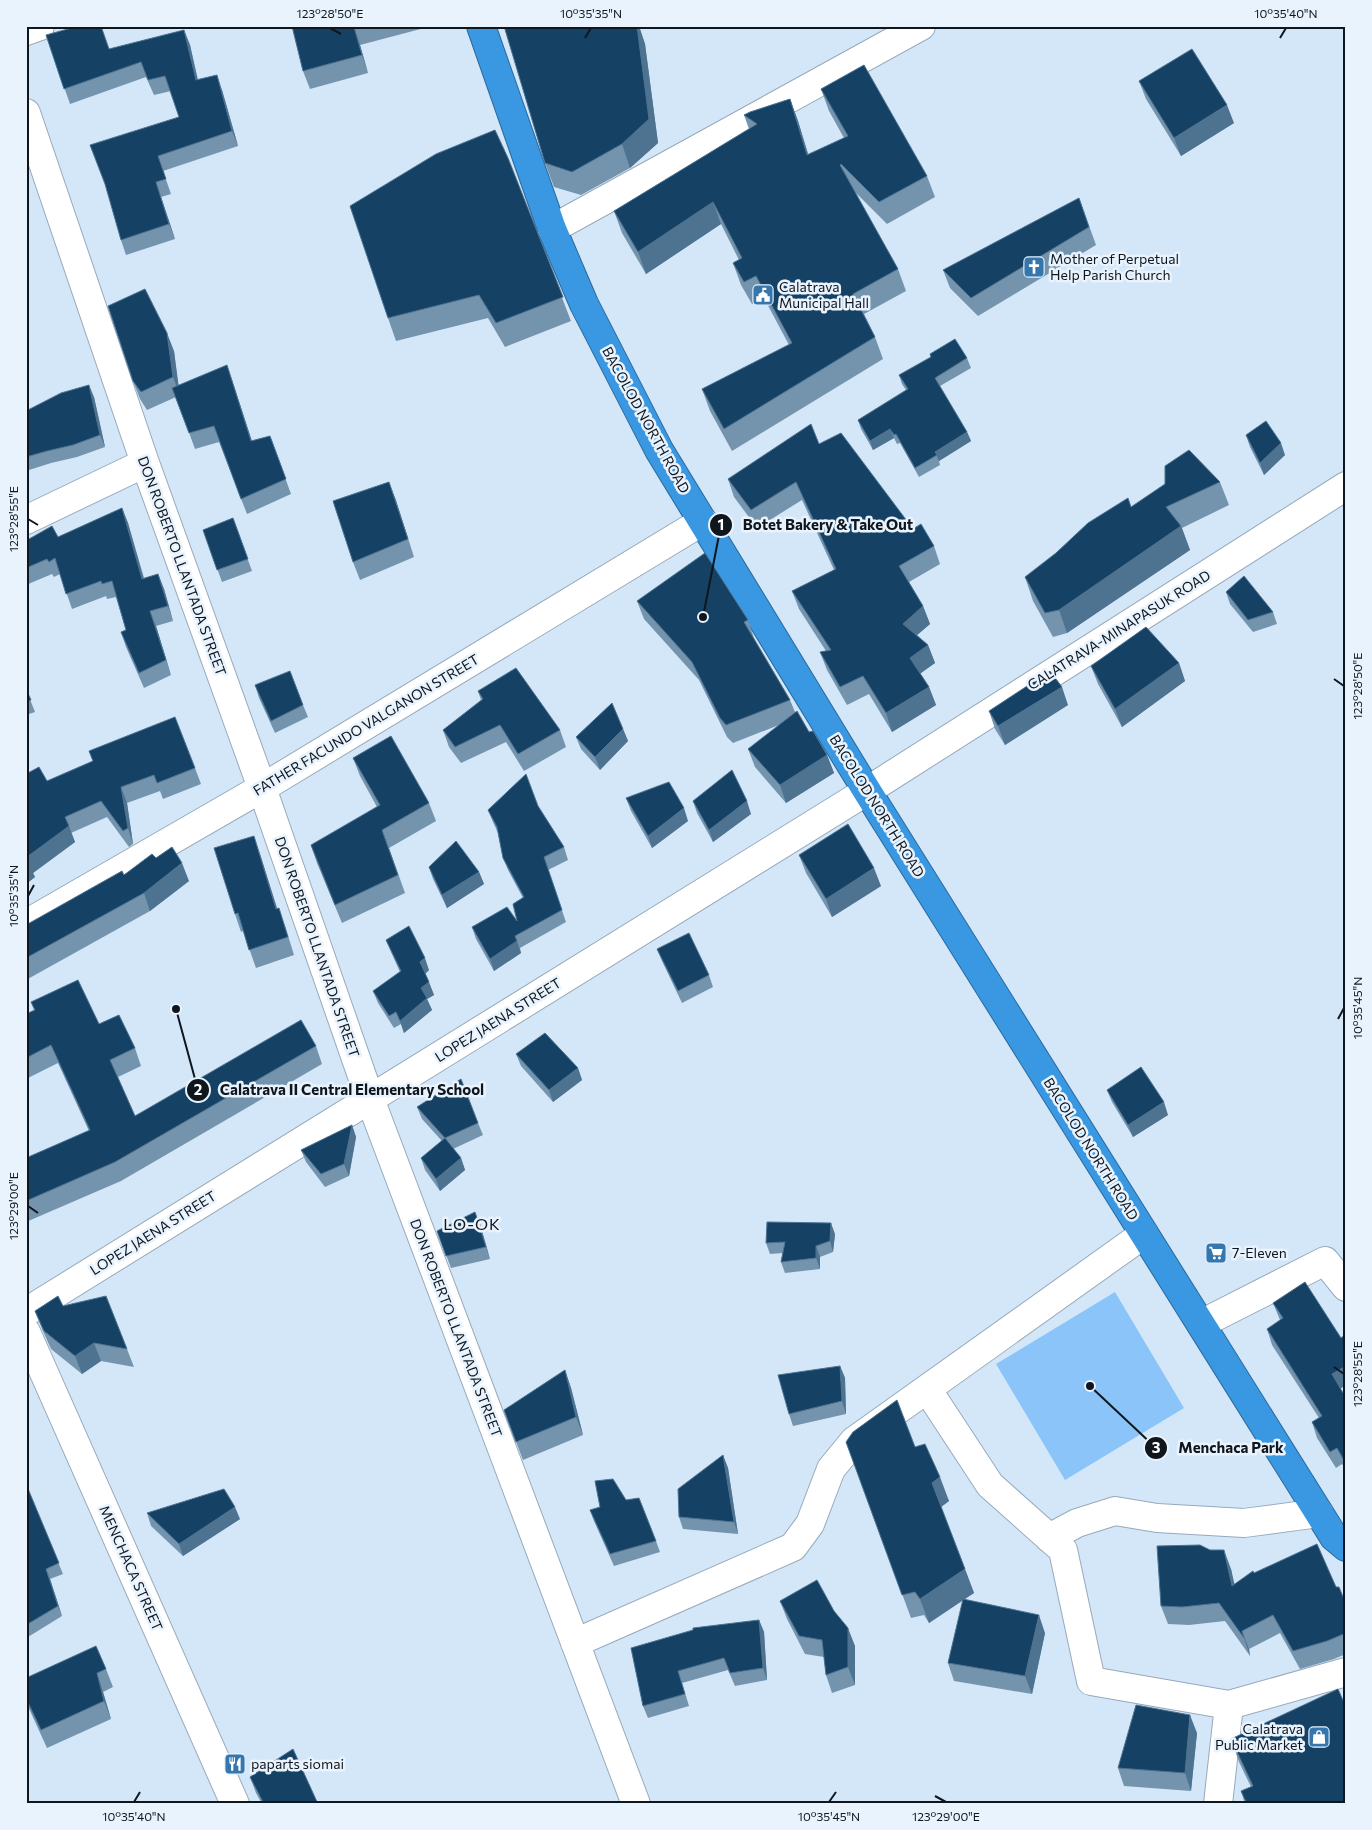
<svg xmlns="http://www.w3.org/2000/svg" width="1372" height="1830" font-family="Commissioner,sans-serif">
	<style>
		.green { fill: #8bc4f8 }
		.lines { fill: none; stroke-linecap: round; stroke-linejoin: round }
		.street-casing { stroke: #97aabb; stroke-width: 30 }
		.secondary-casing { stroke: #97aabb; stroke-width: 30 }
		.highway-casing { stroke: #2b6a9c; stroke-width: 30 }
		.street { stroke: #fff; stroke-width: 28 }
		.secondary { stroke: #fff; stroke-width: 28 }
		.highway { stroke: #3a97e1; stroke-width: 28 }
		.wall { fill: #7494ae }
		.shaded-wall { fill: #4e7391 }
		.building { fill: #154164; stroke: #4e7391 }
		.ticks { fill: none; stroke: #10161d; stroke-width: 2 }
		.labels { text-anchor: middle; stroke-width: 5; stroke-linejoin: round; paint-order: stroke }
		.poi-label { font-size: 14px; fill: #10161d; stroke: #e8f3fe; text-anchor: start }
		.street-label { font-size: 14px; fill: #10161d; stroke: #e8f3fe }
		.quarter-label { font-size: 16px; letter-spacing: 1px; fill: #10161d; stroke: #e8f3fe }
		.leader { fill: none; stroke: #10161d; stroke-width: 2 }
		.callout-dot { fill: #10161d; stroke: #e8f3fe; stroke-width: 2 }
		.mark-label { font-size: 15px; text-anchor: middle; font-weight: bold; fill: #fff }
		.callout-label { font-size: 15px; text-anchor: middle; font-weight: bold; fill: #10161d; stroke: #e8f3fe; stroke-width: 5; stroke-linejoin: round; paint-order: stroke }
		.neatline { fill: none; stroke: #10161d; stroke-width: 2 }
		.ticks-label { font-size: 12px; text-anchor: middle; fill: #10161d }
	</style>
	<rect width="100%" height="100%" fill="#d4e7f9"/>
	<path class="green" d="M1115,1292L1184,1408L1065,1480L996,1364Z"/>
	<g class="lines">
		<g class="street-casing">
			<path id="street" d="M26,31L40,26
				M26,113L145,463L262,788L370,1099L636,1804
				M552,229L921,26
				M26,520L145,463
				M26,924L262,788L703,521
				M26,1312L867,791
				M1201,1324L1325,1261L1346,1287
				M26,1332L235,1804
				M927,1389L990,1485L1063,1550L1091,1681L1229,1705
				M1049,1538L1077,1523L1115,1511L1157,1518L1244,1523L1319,1513
				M575,1643L793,1547L810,1524L831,1469L854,1441L1144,1234
				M1218,1804L1229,1705L1346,1672"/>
		</g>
		<g class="secondary-casing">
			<path id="secondary" d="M867,791L1346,486"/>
		</g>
		<g class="highway-casing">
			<path id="highway" d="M481,26L552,229L584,304L659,450L867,791L1334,1537L1346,1547"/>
		</g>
		<use href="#street" class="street"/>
		<use href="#secondary" class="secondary"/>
		<use href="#highway" class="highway"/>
	</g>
	<path class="wall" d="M292,26H432L360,45L368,73L310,89L303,71Z
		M504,26H639L645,44L658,143L630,168L581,195L554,187L545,163Z
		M184,30L190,45L198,80L222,90L238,146L163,171L171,194L161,197L175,239L126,255L121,240L106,186L179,117L171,91L154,95L146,77L70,104L46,35L109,49Z
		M1139,81L1234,123L1181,156L1146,99Z
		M821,89L927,176L935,197L887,224L855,192L898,269L906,291L864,314L875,337L883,359L732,451L710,411L702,389L789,345L764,298L752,304L741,285L733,263L739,260L721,224L646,274L622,233L614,211L749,129L744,115L790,99L798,121L808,154L844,138L829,111Z
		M508,158L571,321L505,347L488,318L396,341L388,318Z
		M1079,198L1096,245L978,316L950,288L943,270Z
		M174,351L178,385L232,380L252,441L270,436L291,494L247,514L219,442L195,449L176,397L147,410L140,399L133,381Z
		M930,354L967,358L971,368L940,386L967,432L971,441L939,461L940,465L919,477L900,443L897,444L894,438L873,450L861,429L858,420L906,390L902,384L899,375L931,357Z
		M94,397L105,447L77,457L51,463L26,471V411Z
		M1246,435L1285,455L1264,475L1250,447Z
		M819,444L913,529L934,546L940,564L909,582L923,606L930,624L917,635L928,645L935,663L920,673L929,687L936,705L892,732L869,694L847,705L827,670L820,652L826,651L799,609L792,591L834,570L802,500L757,528L734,497L728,479Z
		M389,482L414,557L360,580L353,562Z
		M1220,482L1229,505L1182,528L1190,550L1067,633L1053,637L1033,601L1025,577L1131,507Z
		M122,508L128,523L144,578L158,574L164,589L173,621L156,626L171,675L144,688L126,647L121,632L126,630L116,597L107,599L106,596L72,609L60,574L54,577L52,574L26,585V533L29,539L58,537Z
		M233,518L252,571L222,582L203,530Z
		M1226,592L1273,612L1277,624L1253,632L1230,604Z
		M637,601L748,620L754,638L790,700L795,712L809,732L827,755L834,773L786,803L755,767L748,749L779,725L733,743L727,737L699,680L644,619Z
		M1179,663L1185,681L1122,727L1098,684L1091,666Z
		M255,685L303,705L308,717L275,733L259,698Z
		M26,689L35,712L26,715Z
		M478,691L560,730L566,747L524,771L506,742L461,763L449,747L443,730L481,700Z
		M1068,705L1005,745L995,729L989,711Z
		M623,729L628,741L600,770L581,749L576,737Z
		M89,751L195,768L201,784L163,799L160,791L127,803L133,844L129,847L107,817L71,833L75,842L33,873L35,877L26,884L47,781L93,761Z
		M353,758L429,803L436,821L389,848L405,893L342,923L317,863L311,845L377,807L360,776Z
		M626,798L688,821L652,848L631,811Z
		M693,801L751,814L713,842L697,813Z
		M538,806L564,847L568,860L548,870L566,922L520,948L521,953L494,971L476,939L472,927L517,921L523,898L508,870L503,858L498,833L493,822L488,810Z
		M260,854L277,909L285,926L294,955L256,968L243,931L241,932L235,914Z
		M799,855L881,886L832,917L806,873Z
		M156,858L189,881L150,911L26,980V925Z
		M429,867L479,872L484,884L447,908L433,879Z
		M386,940L429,970L425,974L434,995L427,999L432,1010L404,1033L401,1024L394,1028L378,1003L373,991L400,972L391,952Z
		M657,949L709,975L713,987L682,1003L662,961Z
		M31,1002L99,1024L135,1048L141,1066L118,1077L135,1116L316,1046L322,1064L121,1181L26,1222V1158L89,1131L58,1063L26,1079V1014L34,1010Z
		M516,1054L578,1068L582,1080L553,1102L521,1066Z
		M1107,1090L1168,1115L1133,1137L1112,1102Z
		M417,1107L478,1123L483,1135L453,1149L461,1158L465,1170L440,1191L425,1170L421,1158L442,1141L422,1119Z
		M352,1125L356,1137L349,1176L325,1187L306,1162L301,1150Z
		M480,1224L490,1259L451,1268L437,1231Z
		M835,1234L833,1252L820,1257V1269L785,1273L781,1262L783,1253L770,1254L766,1243Z
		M1273,1303L1341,1338L1346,1334V1385L1340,1389L1346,1398V1470L1342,1464L1336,1468L1317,1438L1312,1422L1319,1418L1272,1345L1267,1329L1280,1320Z
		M35,1311L127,1349L134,1367L101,1361L82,1374L51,1349L42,1329Z
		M840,1366L845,1378L846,1414L793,1426L789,1414Z
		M565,1370L571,1388L583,1435L523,1460L504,1410Z
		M846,1442L915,1447L949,1501L941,1507L974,1593L964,1599L1045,1633L1032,1694L954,1681L948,1663L963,1600L929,1623L924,1615L911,1618Z
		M723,1455L728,1468L738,1534L683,1529L679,1517Z
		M26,1484L63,1574L50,1579L62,1616L28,1637L26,1632Z
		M590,1510L656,1541L660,1552L614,1566L594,1521Z
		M147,1513L240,1519L183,1556L151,1526Z
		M1231,1569L1234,1584L1254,1573L1336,1587L1346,1604V1654L1334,1659L1300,1669L1280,1633L1249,1649L1250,1656L1225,1621L1189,1625L1168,1624L1161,1606Z
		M780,1601L834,1611L855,1646V1685L832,1693L826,1675L824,1657L805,1654L787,1619Z
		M759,1620L764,1632L767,1680L735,1686L728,1670L682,1683L689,1706L648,1718L643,1706L631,1648Z
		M106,1669L113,1687L103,1692L111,1719L47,1748L26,1702V1678Z
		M1197,1733L1191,1791L1124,1786L1118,1768Z
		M1231,1739L1346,1804H1245L1241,1791L1251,1787L1239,1762Z
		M250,1777L318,1804H262L256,1793Z"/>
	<path class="shaded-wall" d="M637,26H639L645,44L658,143L630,168L622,144Z
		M354,27L360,45L368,73L362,55Z
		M184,30L190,45L201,95L196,80Z
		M217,75L222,90L238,146L232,131Z
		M790,99L798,121L815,177L807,155Z
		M1227,105L1234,123L1181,156L1174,138Z
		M156,182L175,239L169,224Z
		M713,202L721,224L646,274L638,252Z
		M167,333L174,351L180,396L173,377Z
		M227,365L232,380L257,457L251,441Z
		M89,385L94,397L105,447L100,435Z
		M890,429L894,438L873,450L870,441Z
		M967,432L971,441L939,461L935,452Z
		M1281,443L1285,455L1264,475L1260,463Z
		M389,482L396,500L414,557Z
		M122,508L128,523L148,594L142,579Z
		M1181,526L1190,550L1067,633L1059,610Z
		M158,574L164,589L173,621L168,606Z
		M923,606L930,624L909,642L903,624Z
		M150,611L156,626L171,675L166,660Z
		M928,645L935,663L917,676L910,658Z
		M1179,663L1185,681L1122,727L1115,709Z
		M929,687L936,705L892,732L886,713Z
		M1062,687L1068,705L1005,745L998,726Z
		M623,729L628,741L600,770L595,757Z
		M827,755L834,773L786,803L780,785Z
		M121,787L127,803L133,844L128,828Z
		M747,801L751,814L713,842L709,830Z
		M684,808L688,821L652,848L648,836Z
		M69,826L75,842L33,873L35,877L26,884L27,857Z
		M254,836L260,854L283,927L276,909Z
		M182,863L189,881L150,911L144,893Z
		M874,868L881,886L832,917L826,899Z
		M479,872L484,884L447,908L442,895Z
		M517,941L521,953L494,971L490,959Z
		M425,958L429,970L425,974L420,962Z
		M429,982L434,995L427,999L432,1010L404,1033L400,1021L421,988Z
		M578,1068L582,1080L553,1102L549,1090Z
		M1164,1102L1168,1115L1133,1137L1128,1125Z
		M352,1125L356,1137L349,1176L344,1164Z
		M461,1158L465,1170L440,1191L436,1179Z
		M475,1212L480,1224L490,1259L486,1247Z
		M831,1223L835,1234L833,1252L830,1241Z
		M816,1246L820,1257V1269L816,1258Z
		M94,1343L101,1361L82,1374L75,1356Z
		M840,1366L845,1378L846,1414L842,1401Z
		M1346,1366V1385L1338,1390L1332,1374Z
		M565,1370L571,1388L583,1435L576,1417Z
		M723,1455L728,1468L738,1534L734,1522Z
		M940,1477L949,1501L941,1507L932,1483Z
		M235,1507L240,1519L183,1556L179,1544Z
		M1224,1550L1231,1569L1239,1604L1232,1586Z
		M46,1569L50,1579L62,1616L58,1606Z
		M965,1569L974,1593L929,1623L920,1599Z
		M1039,1615L1045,1633L1032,1694L1025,1676Z
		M759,1620L764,1632L767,1680L763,1668Z
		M848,1628L855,1646V1685L848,1667Z
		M1242,1631L1249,1649L1250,1656L1244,1638Z
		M97,1673L103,1692L111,1719L104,1701Z
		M1190,1715L1197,1733L1191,1791L1185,1773Z"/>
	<path class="building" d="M79,26H101L109,49L184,30L196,80L217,75L232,131L158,156L166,179L156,182L169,224L121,240L105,184L90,145L179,117L165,76L148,80L141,62L64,89L46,35Z
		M292,26H358L354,27L362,55L303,71Z
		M504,26H637L649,119L622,144L572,172L545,163Z
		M1192,49L1227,105L1174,138L1139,81Z
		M864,65L927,176L879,202L841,164L840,165L898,269L853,294L875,337L724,429L702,389L792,343L756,276L744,282L733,263L742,258L713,202L638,252L614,211L757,124L744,115L750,112L790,99L807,155L848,136L821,89Z
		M495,130L508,158L563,297L496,323L479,295L388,318L350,206L436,154Z
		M1079,198L1089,227L971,298L943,270Z
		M145,289L167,333L173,377L141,392L133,381L108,306Z
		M955,339L967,358L935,378L967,432L935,452L937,455L915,468L896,434L894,435L890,429L870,441L858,420L908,389L899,375L931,357L930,354Z
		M227,365L251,441L270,436L286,479L241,499L214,426L189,433L172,388Z
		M89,385L100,435L73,445L47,451L26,457V411L61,393Z
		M1266,421L1281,443L1260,463L1246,435Z
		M811,424L819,444L841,433L913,529L921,524L934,546L899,566L923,606L903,624L928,645L910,658L929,687L886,713L863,676L840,687L820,652L831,650L792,591L836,569L796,482L751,510L728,479Z
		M1189,450L1220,482L1166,507L1181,526L1059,610L1045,613L1025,577L1056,553L1088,523L1128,498L1131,507L1165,484V466Z
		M389,482L408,539L353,562L333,501Z
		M122,508L142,579L158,574L168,606L150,611L166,660L139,673L121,632L126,630L112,581L102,584L101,581L66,594L55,558L49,562L47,559L26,568V533L29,539L52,526L58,537Z
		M233,518L248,559L217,570L203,530Z
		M705,553L748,620L744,622L790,700L726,725L720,718L692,662L637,601Z
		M1244,576L1273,612L1248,620L1226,592Z
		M1146,627L1179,663L1115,709L1091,666Z
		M516,668L560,730L518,754L500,725L455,747L443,730L483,699L478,691Z
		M290,671L303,705L271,721L255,685Z
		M1050,671L1062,687L998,726L989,711Z
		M26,689L31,700L26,701Z
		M612,703L623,729L595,757L576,737Z
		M797,711L809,732L813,731L827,755L780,785L748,749Z
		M175,717L195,768L157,783L154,775L121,787L128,828L123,831L101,801L65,817L69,826L27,857L29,861L26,863V774L39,767L47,781L93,761L89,751Z
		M391,736L429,803L382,830L398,875L335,905L311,845L380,805L353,758Z
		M732,770L747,801L709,830L693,801Z
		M526,774L538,806L564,847L544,857L562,910L515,936L517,941L490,959L472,927L507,907L517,921L513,904L524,897L503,858L497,827L488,810Z
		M669,782L684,808L648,836L626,798Z
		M848,824L874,868L826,899L799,855Z
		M254,836L276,909L279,908L288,937L249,950L238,913L235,914L214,848Z
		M456,841L479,872L442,895L429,867Z
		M172,847L182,863L144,893L26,958V925L122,871L124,875L152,854L156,858Z
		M409,926L425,958L420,962L429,982L421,988L427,998L400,1021L396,1012L389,1016L373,991L401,971L386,940Z
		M689,933L709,975L678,991L657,949Z
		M78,980L99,1024L119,1015L135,1048L110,1060L135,1116L301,1020L316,1046L115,1162L26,1201V1158L90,1130L51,1045L26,1058V1014L35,1010L31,1002Z
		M545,1033L578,1068L549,1090L516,1054Z
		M1141,1067L1164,1102L1128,1125L1107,1090Z
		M461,1079L478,1123L445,1138L417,1107Z
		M352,1125L344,1164L321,1174L301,1150Z
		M445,1138L461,1158L436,1179L421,1158Z
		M475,1212L486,1247L446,1256L437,1231Z
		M767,1222L831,1223L830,1241L816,1246V1258L781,1262L785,1242L766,1243Z
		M1305,1282L1341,1338L1346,1334V1366L1332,1374L1346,1398V1464L1337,1448L1330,1452L1312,1422L1322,1416L1267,1329L1283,1318L1273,1303Z
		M58,1296L63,1306L106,1296L127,1349L94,1343L75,1356L44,1331L35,1311Z
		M840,1366L842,1401L789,1414L778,1375Z
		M565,1370L576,1417L516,1442L504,1410Z
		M897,1400L915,1447L925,1444L940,1477L932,1483L965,1569L920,1599L915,1592L902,1595L846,1442L853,1432Z
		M723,1455L734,1522L679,1517L678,1489Z
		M613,1479L626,1500L639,1498L656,1541L610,1554L590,1510L600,1507L595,1481Z
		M26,1484L59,1563L46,1569L58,1606L26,1625Z
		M224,1489L235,1507L179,1544L147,1513Z
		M1317,1544L1336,1587H1339L1346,1604V1633L1327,1641L1293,1651L1273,1615L1242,1631L1244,1638L1219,1603L1182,1607L1161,1606L1157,1546L1200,1545L1210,1550H1224L1232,1586L1253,1571L1254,1573Z
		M817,1580L834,1611L848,1628V1667L826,1675L822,1640L799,1636L780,1601Z
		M963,1599L1039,1615L1025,1676L948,1663Z
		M759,1620L763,1668L730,1673L724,1658L678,1671L685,1694L643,1706L631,1648L693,1630V1628Z
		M96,1646L106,1669L97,1673L104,1701L41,1730L26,1698V1678Z
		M1338,1689L1346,1707V1804H1247L1241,1791L1253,1786L1231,1739Z
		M1136,1705L1190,1715L1185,1773L1118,1768Z
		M293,1749L318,1804H264L250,1777Z"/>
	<path class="ticks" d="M330,28L341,34M585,38L591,28M1280,38L1286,28M28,519L38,525M1334,679L1344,686M28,896L34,885M1338,1019L1344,1008M28,1206L38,1213M1334,1367L1344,1374M935,1796L946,1802M134,1802L140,1792M829,1802L836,1792"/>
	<defs>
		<g id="church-square" transform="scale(1.125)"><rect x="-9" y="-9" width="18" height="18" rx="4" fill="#3577ad" stroke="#e8f3fe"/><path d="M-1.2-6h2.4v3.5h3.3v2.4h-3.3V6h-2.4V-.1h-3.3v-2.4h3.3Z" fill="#fff"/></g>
		<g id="civic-square" transform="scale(1.125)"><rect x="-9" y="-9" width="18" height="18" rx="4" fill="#3577ad" stroke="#e8f3fe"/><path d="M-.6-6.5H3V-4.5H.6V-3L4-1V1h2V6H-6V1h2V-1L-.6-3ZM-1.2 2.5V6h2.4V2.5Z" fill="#fff"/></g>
		<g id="supermarket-square" transform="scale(1.125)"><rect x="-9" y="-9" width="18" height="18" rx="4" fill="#3577ad" stroke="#e8f3fe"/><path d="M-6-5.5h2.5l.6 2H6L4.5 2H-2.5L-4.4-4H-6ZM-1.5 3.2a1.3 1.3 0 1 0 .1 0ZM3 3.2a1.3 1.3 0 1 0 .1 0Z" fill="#fff"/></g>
		<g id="shop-square" transform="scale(1.125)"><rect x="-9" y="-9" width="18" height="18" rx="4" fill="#3577ad" stroke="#e8f3fe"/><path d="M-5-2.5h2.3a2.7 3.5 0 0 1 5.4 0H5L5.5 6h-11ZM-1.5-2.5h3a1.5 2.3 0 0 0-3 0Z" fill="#fff"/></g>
		<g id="restaurant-square" transform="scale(1.125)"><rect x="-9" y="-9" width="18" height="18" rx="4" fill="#3577ad" stroke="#e8f3fe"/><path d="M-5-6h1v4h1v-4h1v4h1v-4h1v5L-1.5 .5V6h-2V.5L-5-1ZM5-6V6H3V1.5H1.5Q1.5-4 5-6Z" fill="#fff"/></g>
	</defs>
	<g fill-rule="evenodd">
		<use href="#church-square" x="1034" y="267"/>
		<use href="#civic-square" x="763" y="295"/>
		<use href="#supermarket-square" x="1216" y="1253"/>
		<use href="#shop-square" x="1319" y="1737"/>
		<use href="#restaurant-square" x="235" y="1764"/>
	</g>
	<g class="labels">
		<g class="poi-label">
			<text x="1050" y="264">Mother of Perpetual<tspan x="1050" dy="16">Help Parish Church</tspan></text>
			<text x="779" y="292">Calatrava<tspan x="779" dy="16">Municipal Hall</tspan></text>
			<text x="1232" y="1258">7-Eleven</text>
			<text x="1303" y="1734" text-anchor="end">Calatrava<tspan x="1303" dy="16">Public Market</tspan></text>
			<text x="251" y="1769">paparts siomai</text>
		</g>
		<g class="street-label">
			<text transform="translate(646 420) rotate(61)" y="5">BACOLOD NORTH ROAD</text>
			<text transform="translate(182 566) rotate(70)" y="5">DON ROBERTO LLANTADA STREET</text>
			<text transform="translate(1119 630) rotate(-32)" y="5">CALATRAVA-MINAPASUK ROAD</text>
			<text transform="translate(366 725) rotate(-31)" y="5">FATHER FACUNDO VALGANON STREET</text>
			<text transform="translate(877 806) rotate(58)" y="5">BACOLOD NORTH ROAD</text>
			<text transform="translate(317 947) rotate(71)" y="5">DON ROBERTO LLANTADA STREET</text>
			<text transform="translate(498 1020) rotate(-32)" y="5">LOPEZ JAENA STREET</text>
			<text transform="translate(1091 1149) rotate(58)" y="5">BACOLOD NORTH ROAD</text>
			<text transform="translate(153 1233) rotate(-32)" y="5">LOPEZ JAENA STREET</text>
			<text transform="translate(456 1328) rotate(69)" y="5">DON ROBERTO LLANTADA STREET</text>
			<text transform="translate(131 1568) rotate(66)" y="5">MENCHACA STREET</text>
		</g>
		<g class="quarter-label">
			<text x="472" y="1230">LO-OK</text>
		</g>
	</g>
	<path class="leader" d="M703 617L721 525M176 1009L198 1090M1090 1386L1156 1448"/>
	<g class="callout-dot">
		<circle cx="703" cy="617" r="5"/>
		<circle cx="176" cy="1009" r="5"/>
		<circle cx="1090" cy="1386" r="5"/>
		<circle cx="721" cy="525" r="12"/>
		<circle cx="198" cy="1090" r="12"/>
		<circle cx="1156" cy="1448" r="12"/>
	</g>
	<g class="mark-label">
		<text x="721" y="530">1</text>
		<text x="198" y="1095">2</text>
		<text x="1156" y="1453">3</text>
	</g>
	<g class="callout-label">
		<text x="828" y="530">Botet Bakery &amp; Take Out</text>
		<text x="352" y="1095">Calatrava II Central Elementary School</text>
		<text x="1231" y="1453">Menchaca Park</text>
	</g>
	<rect width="1372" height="1830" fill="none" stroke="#e8f3fe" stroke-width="55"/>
	<rect x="28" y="28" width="1316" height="1774" class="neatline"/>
	<g class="ticks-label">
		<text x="330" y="18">123°28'50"E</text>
		<text x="591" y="18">10°35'35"N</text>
		<text x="1286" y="18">10°35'40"N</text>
		<text transform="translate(14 519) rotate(-90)" y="4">123°28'55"E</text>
		<text transform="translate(1358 686) rotate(-90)" y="4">123°28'50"E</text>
		<text transform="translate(14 896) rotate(-90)" y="4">10°35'35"N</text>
		<text transform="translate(1358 1008) rotate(-90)" y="4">10°35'45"N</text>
		<text transform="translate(14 1206) rotate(-90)" y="4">123°29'00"E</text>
		<text transform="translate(1358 1374) rotate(-90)" y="4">123°28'55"E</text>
		<text x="134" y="1821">10°35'40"N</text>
		<text x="829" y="1821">10°35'45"N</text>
		<text x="946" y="1821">123°29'00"E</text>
	</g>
</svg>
